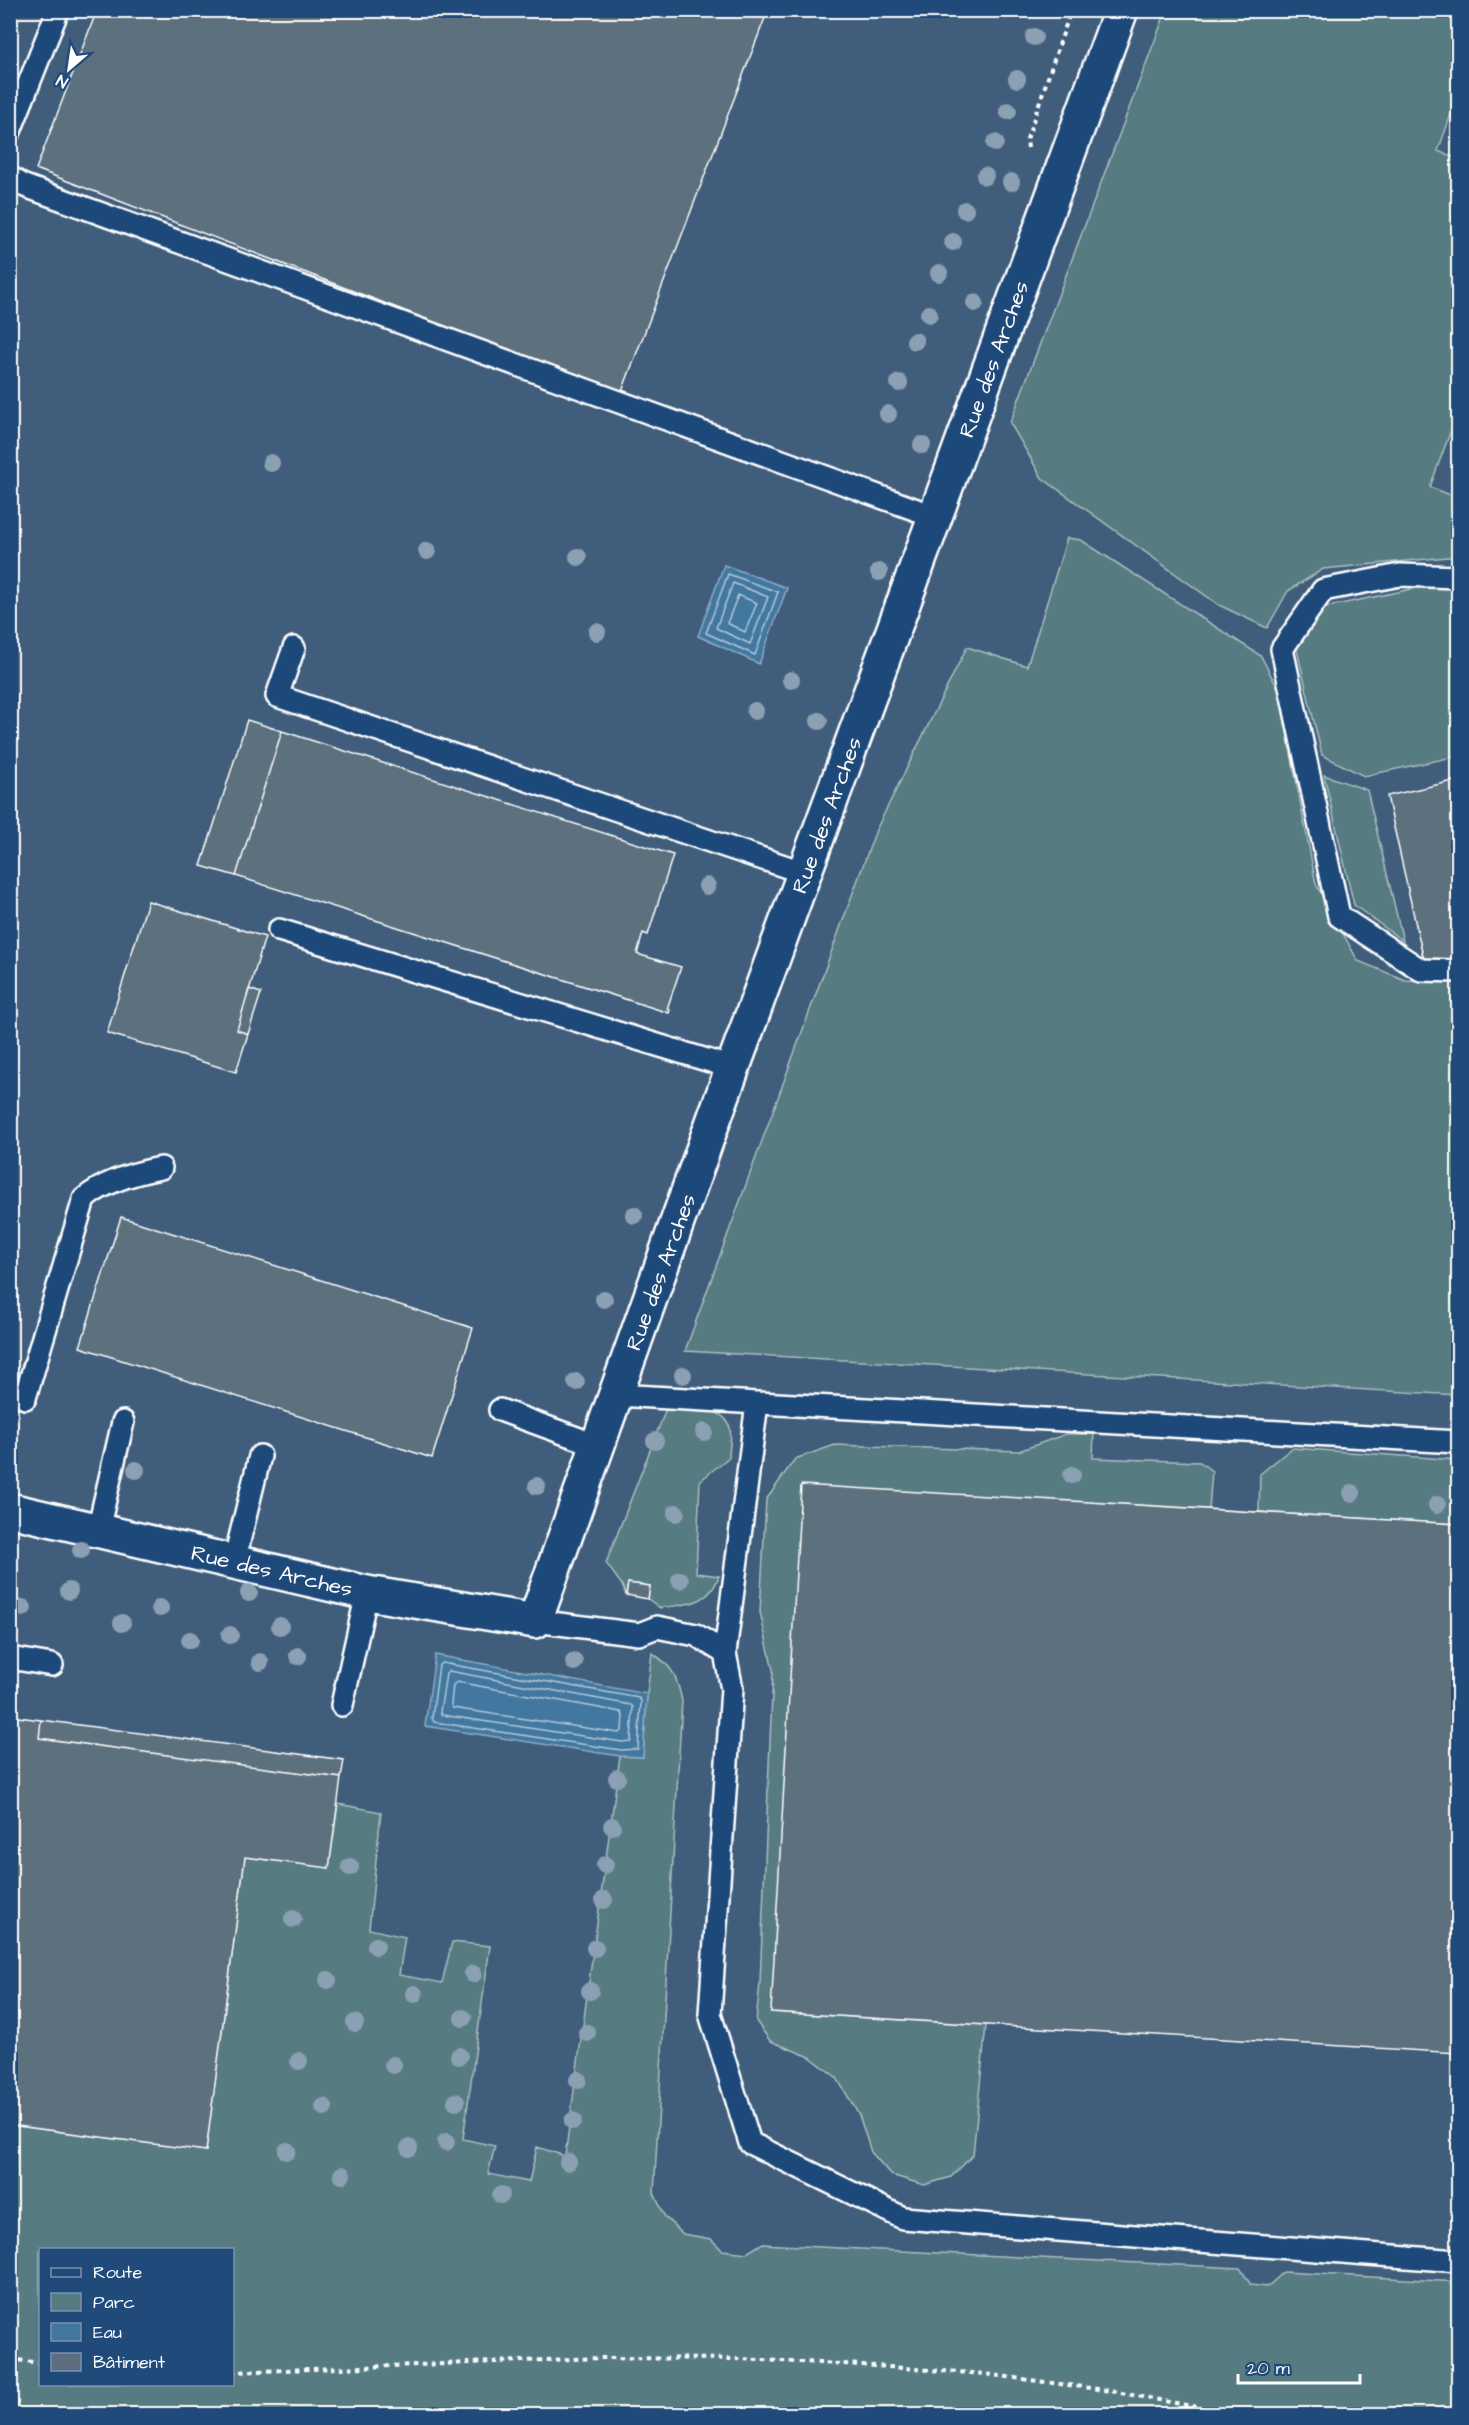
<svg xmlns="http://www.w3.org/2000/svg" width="1469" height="2425" font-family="'Architects Daughter',sans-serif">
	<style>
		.built { fill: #3f5d7c; fill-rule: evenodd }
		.green { fill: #567c82; stroke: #aabec0; stroke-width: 1.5; fill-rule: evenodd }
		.water { fill: #42779f; stroke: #8eadc5; stroke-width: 1.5 }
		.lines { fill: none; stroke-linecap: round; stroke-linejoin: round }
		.shore { stroke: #b3c9d9; stroke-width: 1.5 }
		.building { fill: #5d6f7e; stroke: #fff; stroke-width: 1.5 }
		.service-casing { stroke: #fff; stroke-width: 26 }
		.minor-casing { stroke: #fff; stroke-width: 38 }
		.path { stroke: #fff; stroke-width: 4; stroke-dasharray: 4.5 4.5; stroke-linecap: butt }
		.service { stroke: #1f4a7a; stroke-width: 21 }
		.minor { stroke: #1f4a7a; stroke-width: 33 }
		.tree { fill: #8ca0b3 }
		.labels { text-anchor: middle; stroke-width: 6; stroke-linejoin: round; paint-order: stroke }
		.street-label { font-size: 22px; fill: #fff; stroke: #1f4a7a }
	</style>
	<rect width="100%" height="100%" fill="#32557b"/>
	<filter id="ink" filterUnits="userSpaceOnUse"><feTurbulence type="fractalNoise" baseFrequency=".0167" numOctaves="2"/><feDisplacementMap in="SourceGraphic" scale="12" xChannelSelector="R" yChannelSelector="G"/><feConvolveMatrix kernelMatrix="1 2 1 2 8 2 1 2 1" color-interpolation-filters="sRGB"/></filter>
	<g filter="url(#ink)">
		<path class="built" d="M11,11H1458V2414H11ZM40,2250H232V2384H40Z"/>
		<path class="green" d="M1166,11H1458V95L1438,151L1458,159V411L1430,487L1458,498V556L1323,569L1288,591L1267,628L1219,605L1042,478L1010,423Z
			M1067,538L1081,540L1261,656L1279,691L1316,884L1358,961L1405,980L1458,983V1395L685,1351L876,830L967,647L1027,666Z
			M1431,585L1458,586V756L1364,776L1322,755L1296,646L1322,608Z
			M1324,775L1367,790L1403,941L1354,905Z
			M666,1409C684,1410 724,1403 730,1428C732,1436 729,1448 729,1457L700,1481L696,1573L719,1576C710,1605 686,1604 660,1608L648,1599L650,1586L628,1583L626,1595L622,1585L606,1563Z
			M1066,1434H1094L1093,1458L1200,1462L1212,1471L1209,1510L771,2012L986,2025L973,2155L951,2177L924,2185L891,2175L871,2152L859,2115L837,2078L810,2057L770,2041L756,2021L760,1983L773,1670L760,1612L766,1500L795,1459L835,1445L1019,1451Z
			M1292,1448L1458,1460V1524L1259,1512L1260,1474Z
			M652,1653C673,1666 677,1677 682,1701L654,2193L665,2217L683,2234L711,2239L722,2250L747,2253L761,2244L1240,2268L1251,2285L1267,2287L1284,2272L1458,2282V2414H11V2125L206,2151L245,1857L329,1868L338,1804L381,1812L369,1929L405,1937L399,1975L442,1983L452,1942L490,1946L463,2139L495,2146L488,2174L529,2182L537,2147L565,2156L620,1756L643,1757L647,1694ZM40,2250H232V2384H40Z"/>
		<path class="water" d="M724,565L787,588L759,664L698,636Z
			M435,1655L647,1694L643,1757L620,1756L425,1726Z"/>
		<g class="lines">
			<path class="shore" d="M728,574L778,592L755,655L706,633Z
				M733,583L768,597L750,644L716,628Z
				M738,595L757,603L745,632L727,623Z
				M442,1663L639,1698L641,1701L638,1749L621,1750L434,1722L432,1718L439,1665Z
				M449,1671L631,1705L633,1707L631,1741L622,1742L442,1715L440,1712L446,1674Z
				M457,1682L621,1712L623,1715L622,1731L619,1733L453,1708L451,1705L453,1685Z"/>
		</g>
		<path class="building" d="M97,10H768L621,394L36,169Z
			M247,720L282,731L236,876L201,866Z
			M282,731L673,855L648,935L643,933L637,954L681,967L667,1009L670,1010L669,1013L236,876Z
			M1458,780V957L1425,965L1387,796Z
			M148,901L265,937L237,1030L248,1034L236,1072L107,1033Z
			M249,989L261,993L248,1034L237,1030Z
			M121,1217L473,1328L432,1458L80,1347Z
			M801,1485L1458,1524V2053L771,2012Z
			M628,1583L650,1586L648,1599L626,1595Z
			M10,1716L41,1720L39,1738L341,1778L329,1868L245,1857L206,2151L10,2125Z
			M41,1720L344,1760L341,1778L39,1738Z"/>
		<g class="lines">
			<g class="service-casing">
				<path id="service" d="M10,131L58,10
					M10,177L22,185L936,517
					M1458,577L1400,575L1323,590L1282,649L1339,916L1421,970L1458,971
					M294,648L277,696L805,873
					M279,930L733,1068
					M616,1395L1458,1442
					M25,1398L84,1199C105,1181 134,1173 161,1168
					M500,1410L596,1445
					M98,1530L123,1422
					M234,1562L260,1456
					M535,1621L639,1634L657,1627L696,1635L725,1653L732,1689L710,2014L750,2143L903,2218L1458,2261
					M725,1653L757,1403
					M10,1658L52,1665
					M342,1705L367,1593"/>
			</g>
			<g class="minor-casing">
				<path id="minor" d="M10,1510L367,1593L535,1621L714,1119L1121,10"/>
			</g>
			<path class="path" d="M1028,148L1027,139L1071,10
				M10,2359L40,2363
				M232,2372L600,2358L740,2359L862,2365L985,2374L1105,2390L1235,2414"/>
			<use href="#service" class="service"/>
			<use href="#minor" class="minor"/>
		</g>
		<g class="tree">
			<circle cx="1034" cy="37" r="9"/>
			<circle cx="1017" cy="79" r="9"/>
			<circle cx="1008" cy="111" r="9"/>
			<circle cx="995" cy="143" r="9"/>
			<circle cx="985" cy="176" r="9"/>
			<circle cx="1011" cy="182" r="9"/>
			<circle cx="965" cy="210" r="9"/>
			<circle cx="953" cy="242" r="9"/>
			<circle cx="939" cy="273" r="9"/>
			<circle cx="975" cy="303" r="9"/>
			<circle cx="929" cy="314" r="9"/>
			<circle cx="915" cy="341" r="9"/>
			<circle cx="899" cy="383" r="9"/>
			<circle cx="888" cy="414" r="9"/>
			<circle cx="922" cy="445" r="9"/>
			<circle cx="271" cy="463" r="9"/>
			<circle cx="427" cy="551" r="9"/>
			<circle cx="578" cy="557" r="9"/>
			<circle cx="879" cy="572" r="9"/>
			<circle cx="597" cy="632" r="9"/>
			<circle cx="791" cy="680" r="9"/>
			<circle cx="755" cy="711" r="9"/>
			<circle cx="819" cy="721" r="9"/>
			<circle cx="707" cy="886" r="9"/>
			<circle cx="634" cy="1215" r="9"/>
			<circle cx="604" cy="1299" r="9"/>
			<circle cx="683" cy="1375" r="9"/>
			<circle cx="576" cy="1382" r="9"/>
			<circle cx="704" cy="1432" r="9"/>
			<circle cx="655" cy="1441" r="9"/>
			<circle cx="136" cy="1470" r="9"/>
			<circle cx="1072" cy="1475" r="9"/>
			<circle cx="537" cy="1486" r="9"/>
			<circle cx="1352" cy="1493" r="9"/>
			<circle cx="1437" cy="1505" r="9"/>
			<circle cx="676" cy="1513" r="9"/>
			<circle cx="81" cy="1550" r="9"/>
			<circle cx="680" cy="1580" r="9"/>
			<circle cx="69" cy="1591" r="9"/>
			<circle cx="249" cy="1593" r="9"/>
			<circle cx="23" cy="1608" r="9"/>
			<circle cx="160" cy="1608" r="9"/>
			<circle cx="122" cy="1623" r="9"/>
			<circle cx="280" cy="1626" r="9"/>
			<circle cx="230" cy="1635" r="9"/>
			<circle cx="190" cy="1640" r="9"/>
			<circle cx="298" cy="1656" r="9"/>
			<circle cx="260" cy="1662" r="9"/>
			<circle cx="574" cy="1662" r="9"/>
			<circle cx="617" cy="1778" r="9"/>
			<circle cx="612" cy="1826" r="9"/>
			<circle cx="605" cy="1865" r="9"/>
			<circle cx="350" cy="1867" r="9"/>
			<circle cx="604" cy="1900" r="9"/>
			<circle cx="293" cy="1919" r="9"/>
			<circle cx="376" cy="1946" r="9"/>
			<circle cx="595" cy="1948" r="9"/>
			<circle cx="473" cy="1974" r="9"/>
			<circle cx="328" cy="1980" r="9"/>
			<circle cx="590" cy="1991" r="9"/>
			<circle cx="414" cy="1994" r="9"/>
			<circle cx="463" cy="2018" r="9"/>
			<circle cx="355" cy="2023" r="9"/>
			<circle cx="587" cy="2033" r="9"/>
			<circle cx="459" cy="2056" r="9"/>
			<circle cx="299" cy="2061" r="9"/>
			<circle cx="393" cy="2065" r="9"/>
			<circle cx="578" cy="2080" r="9"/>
			<circle cx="456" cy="2102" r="9"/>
			<circle cx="324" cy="2107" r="9"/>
			<circle cx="573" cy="2121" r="9"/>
			<circle cx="446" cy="2142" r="9"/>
			<circle cx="409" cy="2148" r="9"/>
			<circle cx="287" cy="2151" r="9"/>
			<circle cx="568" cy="2162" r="9"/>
			<circle cx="342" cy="2175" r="9"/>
			<circle cx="501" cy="2195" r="9"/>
		</g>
	</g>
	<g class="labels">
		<g class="street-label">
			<text transform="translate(993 359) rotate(-70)" y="8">Rue des Arches</text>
			<text transform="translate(826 815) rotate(-70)" y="8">Rue des Arches</text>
			<text transform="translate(660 1272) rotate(-70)" y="8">Rue des Arches</text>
			<text transform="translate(272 1570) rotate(13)" y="8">Rue des Arches</text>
		</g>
	</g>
	<rect width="1469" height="2425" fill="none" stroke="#1f4a7a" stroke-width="36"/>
	<rect x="18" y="18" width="1433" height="2389" fill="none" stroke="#fff" stroke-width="2" filter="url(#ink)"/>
	<rect x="39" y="2248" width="195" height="138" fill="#1f4a7a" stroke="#7992af" stroke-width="1.5"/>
	<rect x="51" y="2268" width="30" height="9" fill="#1f4a7a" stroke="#7992af" stroke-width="1.5"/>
	<text x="93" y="2278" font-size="18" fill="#ffffff">Route</text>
	<rect x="51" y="2293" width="30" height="18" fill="#567c82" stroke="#7992af" stroke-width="1.5"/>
	<text x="93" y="2308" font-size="18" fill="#ffffff">Parc</text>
	<rect x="51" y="2323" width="30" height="18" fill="#42779f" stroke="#7992af" stroke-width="1.5"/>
	<text x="93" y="2338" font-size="18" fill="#ffffff">Eau</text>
	<rect x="51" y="2353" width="30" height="18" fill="#5d6f7e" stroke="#7992af" stroke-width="1.5"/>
	<text x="93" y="2368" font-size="18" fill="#ffffff">Bâtiment</text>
	<g transform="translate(69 69) rotate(209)" stroke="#1f4a7a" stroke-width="4.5" paint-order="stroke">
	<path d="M0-4.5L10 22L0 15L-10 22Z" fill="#ffffff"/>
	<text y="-9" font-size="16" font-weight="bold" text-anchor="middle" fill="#ffffff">N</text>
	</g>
	<path d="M1238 2374v9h122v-9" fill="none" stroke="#ffffff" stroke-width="3"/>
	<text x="1247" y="2374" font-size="18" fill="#ffffff" stroke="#1f4a7a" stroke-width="4.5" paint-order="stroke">20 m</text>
</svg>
